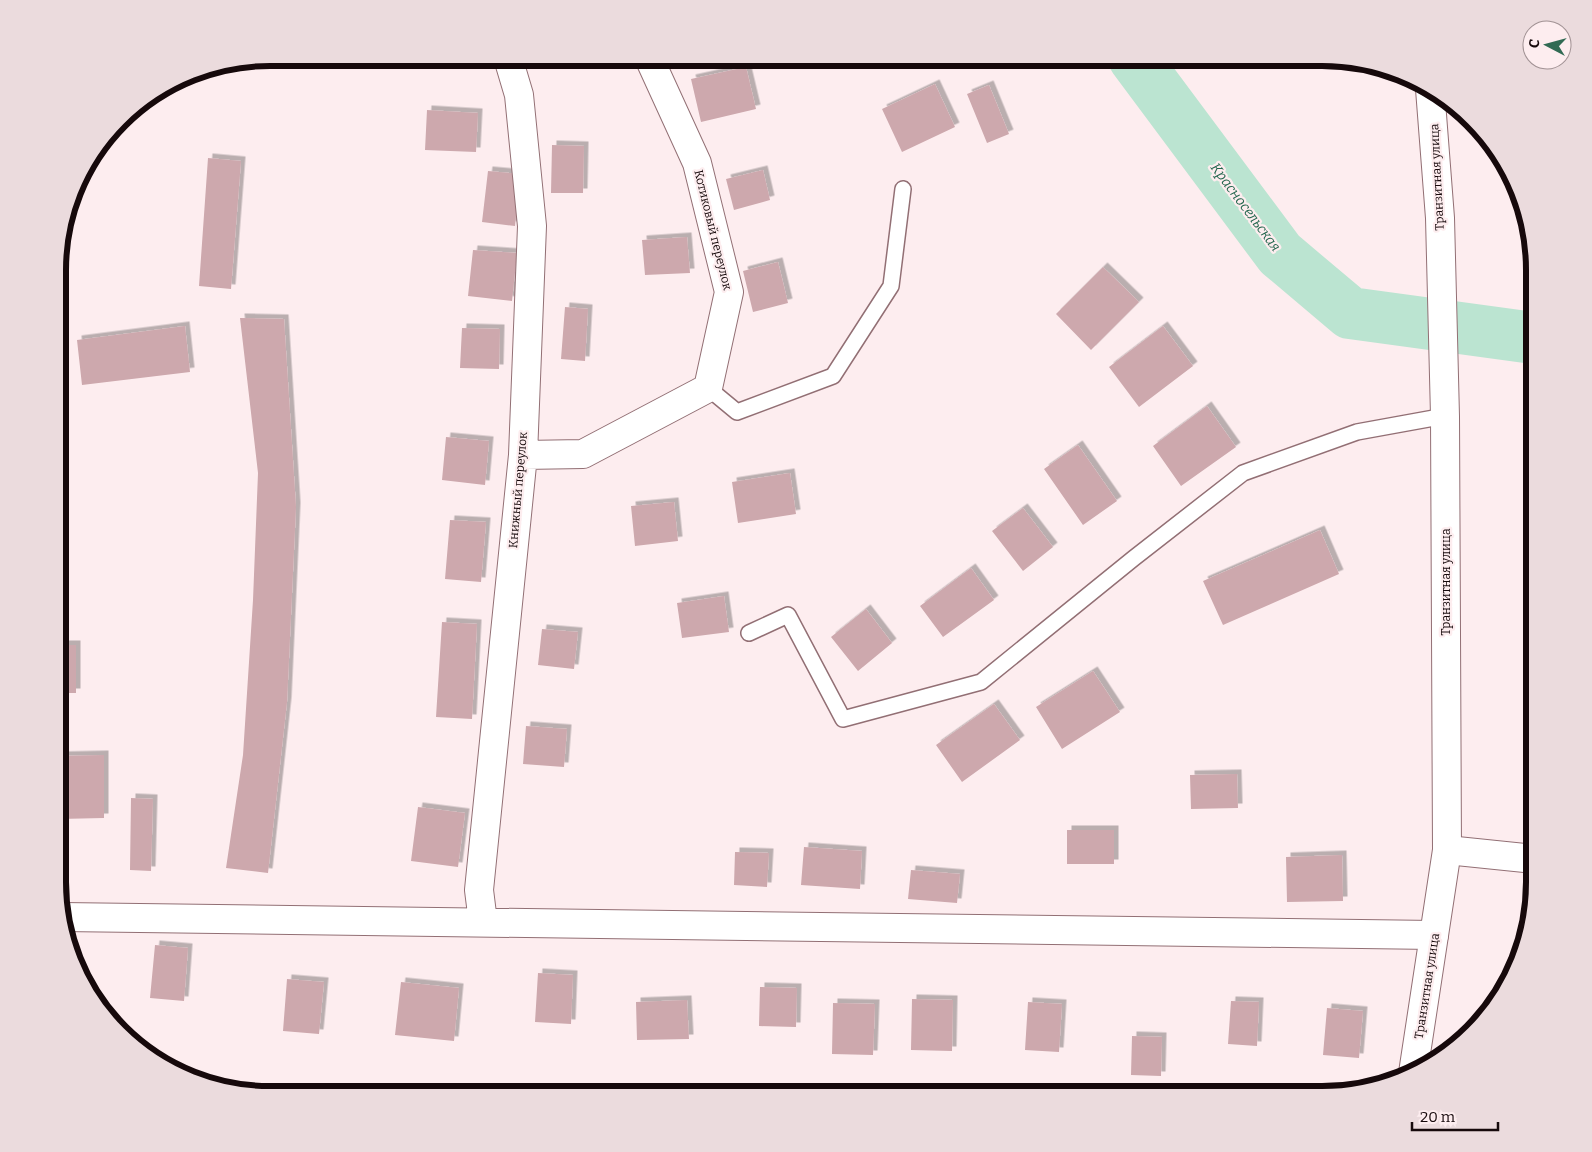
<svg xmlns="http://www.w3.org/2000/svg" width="1592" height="1152" font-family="Bitter,serif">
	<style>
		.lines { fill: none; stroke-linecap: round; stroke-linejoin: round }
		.river { stroke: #bbe4d1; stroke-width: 52 }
		.building { fill: #cda8ad; filter: url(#shadow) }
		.lane-casing { stroke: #926f74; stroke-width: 18 }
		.street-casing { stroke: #926f74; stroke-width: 30 }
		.secondary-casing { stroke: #926f74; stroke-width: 30 }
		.lane { stroke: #fff; stroke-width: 15 }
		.street { stroke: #fff; stroke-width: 28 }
		.secondary { stroke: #fff; stroke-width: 28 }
		.labels { text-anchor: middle; stroke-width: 4.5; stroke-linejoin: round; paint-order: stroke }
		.street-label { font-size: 12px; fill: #16090b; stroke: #fdedef }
		.water-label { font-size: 14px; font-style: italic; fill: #21654c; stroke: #fdedef }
		.rim { fill: none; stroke: #16090b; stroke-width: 6 }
	</style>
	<defs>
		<filter id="shadow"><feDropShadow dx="4.5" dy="-4.5" stdDeviation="0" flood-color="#0004"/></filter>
	</defs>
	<rect width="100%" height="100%" fill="#fdedef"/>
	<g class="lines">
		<path class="river" d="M1134,58L1280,254L1350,313L1534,338"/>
	</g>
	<path class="building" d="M746,67L756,109L701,122L691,79Z
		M935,84L955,127L902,152L882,109Z
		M989,85L1009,134L987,143L967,94Z
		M427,110L478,113L476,152L425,150Z
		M552,145L584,146L583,193H551Z
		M208,158L241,161L231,289L199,286Z
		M763,170L770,200L734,210L726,179Z
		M488,171L520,174L515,226L482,222Z
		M687,237L690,273L645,275L642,240Z
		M473,250L517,253L512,301L468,296Z
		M778,262L788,303L753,312L743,271Z
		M1103,267L1139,302L1091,350L1056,314Z
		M565,307L588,309L585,361L561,359Z
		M240,318L284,319L296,507L287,702L268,873L226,868L243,755L253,600L258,473Z
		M185,326L190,372L82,385L77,340Z
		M1163,326L1193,366L1139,407L1109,367Z
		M462,328L500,329L499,369L460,368Z
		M1207,406L1236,447L1181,486L1153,446Z
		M446,437L489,441L485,485L442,480Z
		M1078,445L1117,501L1083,525L1044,469Z
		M790,473L796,514L738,523L732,482Z
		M674,502L678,541L635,546L631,506Z
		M1023,508L1053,547L1023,571L992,531Z
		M450,520L486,522L481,582L445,579Z
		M1320,530L1339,574L1223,625L1203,581Z
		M971,568L994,600L943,637L920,606Z
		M724,596L729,632L682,638L677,603Z
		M866,609L892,643L858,671L831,637Z
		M442,622L477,624L472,719L436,717Z
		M542,629L578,632L574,669L538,665Z
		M59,645H76V693H59Z
		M1093,671L1120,712L1062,749L1036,707Z
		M994,704L1020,740L962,782L936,745Z
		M526,726L567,729L564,767L523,764Z
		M104,755V818L59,819V756Z
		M1237,774L1238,808L1191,809L1190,775Z
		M131,798L153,799L151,871L130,870Z
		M418,807L465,813L458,867L411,861Z
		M1067,830H1114V864H1067Z
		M804,847L862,851L860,889L801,885Z
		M735,852L769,853L767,887L734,885Z
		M1342,855L1343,901L1287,902L1286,857Z
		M911,870L960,874L957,903L908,899Z
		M155,945L188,948L184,1001L150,998Z
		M538,973L573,975L571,1024L535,1022Z
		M287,979L324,982L319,1034L283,1031Z
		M401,982L459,988L454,1041L395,1035Z
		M760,987L797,988L796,1027L759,1026Z
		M912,999L953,1000L952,1051L911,1050Z
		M687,1000L689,1039L637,1040L636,1002Z
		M1231,1001L1259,1002L1257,1046L1228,1044Z
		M1028,1002L1062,1004L1059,1052L1025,1050Z
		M833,1003L875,1004L873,1055L832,1054Z
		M1327,1008L1363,1011L1359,1058L1323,1055Z
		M1132,1036L1162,1037L1161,1076L1131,1075Z"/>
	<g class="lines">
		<g class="lane-casing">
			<path id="lane" d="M708,388L737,412L833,376L891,286L903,189
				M749,633L788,615L843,719L981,682L1134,558L1243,473L1357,432L1445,416"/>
		</g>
		<g class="street-casing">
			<path id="street" d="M523,455L583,454L708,388L729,292L697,163L649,58
				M1447,850L1534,859
				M62,917L1434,935
				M483,922L479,890L523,455L532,226L519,95L508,58"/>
		</g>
		<g class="secondary-casing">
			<path id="secondary" d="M1413,1073L1447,850L1445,416L1440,218L1430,89"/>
		</g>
		<use href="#lane" class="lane"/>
		<use href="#street" class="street"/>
		<use href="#secondary" class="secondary"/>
	</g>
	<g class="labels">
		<g class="street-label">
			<text transform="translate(1437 177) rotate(-93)" y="4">Транзитная улица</text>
			<text transform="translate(713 230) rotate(76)" y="4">Котиковый переулок</text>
			<text transform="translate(518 490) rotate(-85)" y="4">Книжный переулок</text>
			<text transform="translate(1446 582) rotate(-90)" y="4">Транзитная улица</text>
			<text transform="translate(1427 986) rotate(-81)" y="4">Транзитная улица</text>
		</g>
		<g class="water-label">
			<text transform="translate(1246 207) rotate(53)" y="5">Красносельская</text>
		</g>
	</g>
	<path d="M0 0H1592V1152H0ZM270 66H1322A204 204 0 0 1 1526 270V882A204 204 0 0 1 1322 1086H270A204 204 0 0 1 66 882V270A204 204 0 0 1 270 66Z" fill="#ebdbdd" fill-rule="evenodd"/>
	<path class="rim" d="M270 66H1322A204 204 0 0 1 1526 270V882A204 204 0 0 1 1322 1086H270A204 204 0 0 1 66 882V270A204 204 0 0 1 270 66Z"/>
	<g transform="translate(1547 45) rotate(276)"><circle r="24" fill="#fdedef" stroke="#a19294"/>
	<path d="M0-4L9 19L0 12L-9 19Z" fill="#316a53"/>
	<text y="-8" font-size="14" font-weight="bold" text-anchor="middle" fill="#16090b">С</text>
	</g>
	<path d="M1412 1122v8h86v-8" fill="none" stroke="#16090b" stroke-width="2.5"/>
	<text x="1420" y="1122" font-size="15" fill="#16090b" stroke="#fdedef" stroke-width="4" paint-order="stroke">20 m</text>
</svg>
